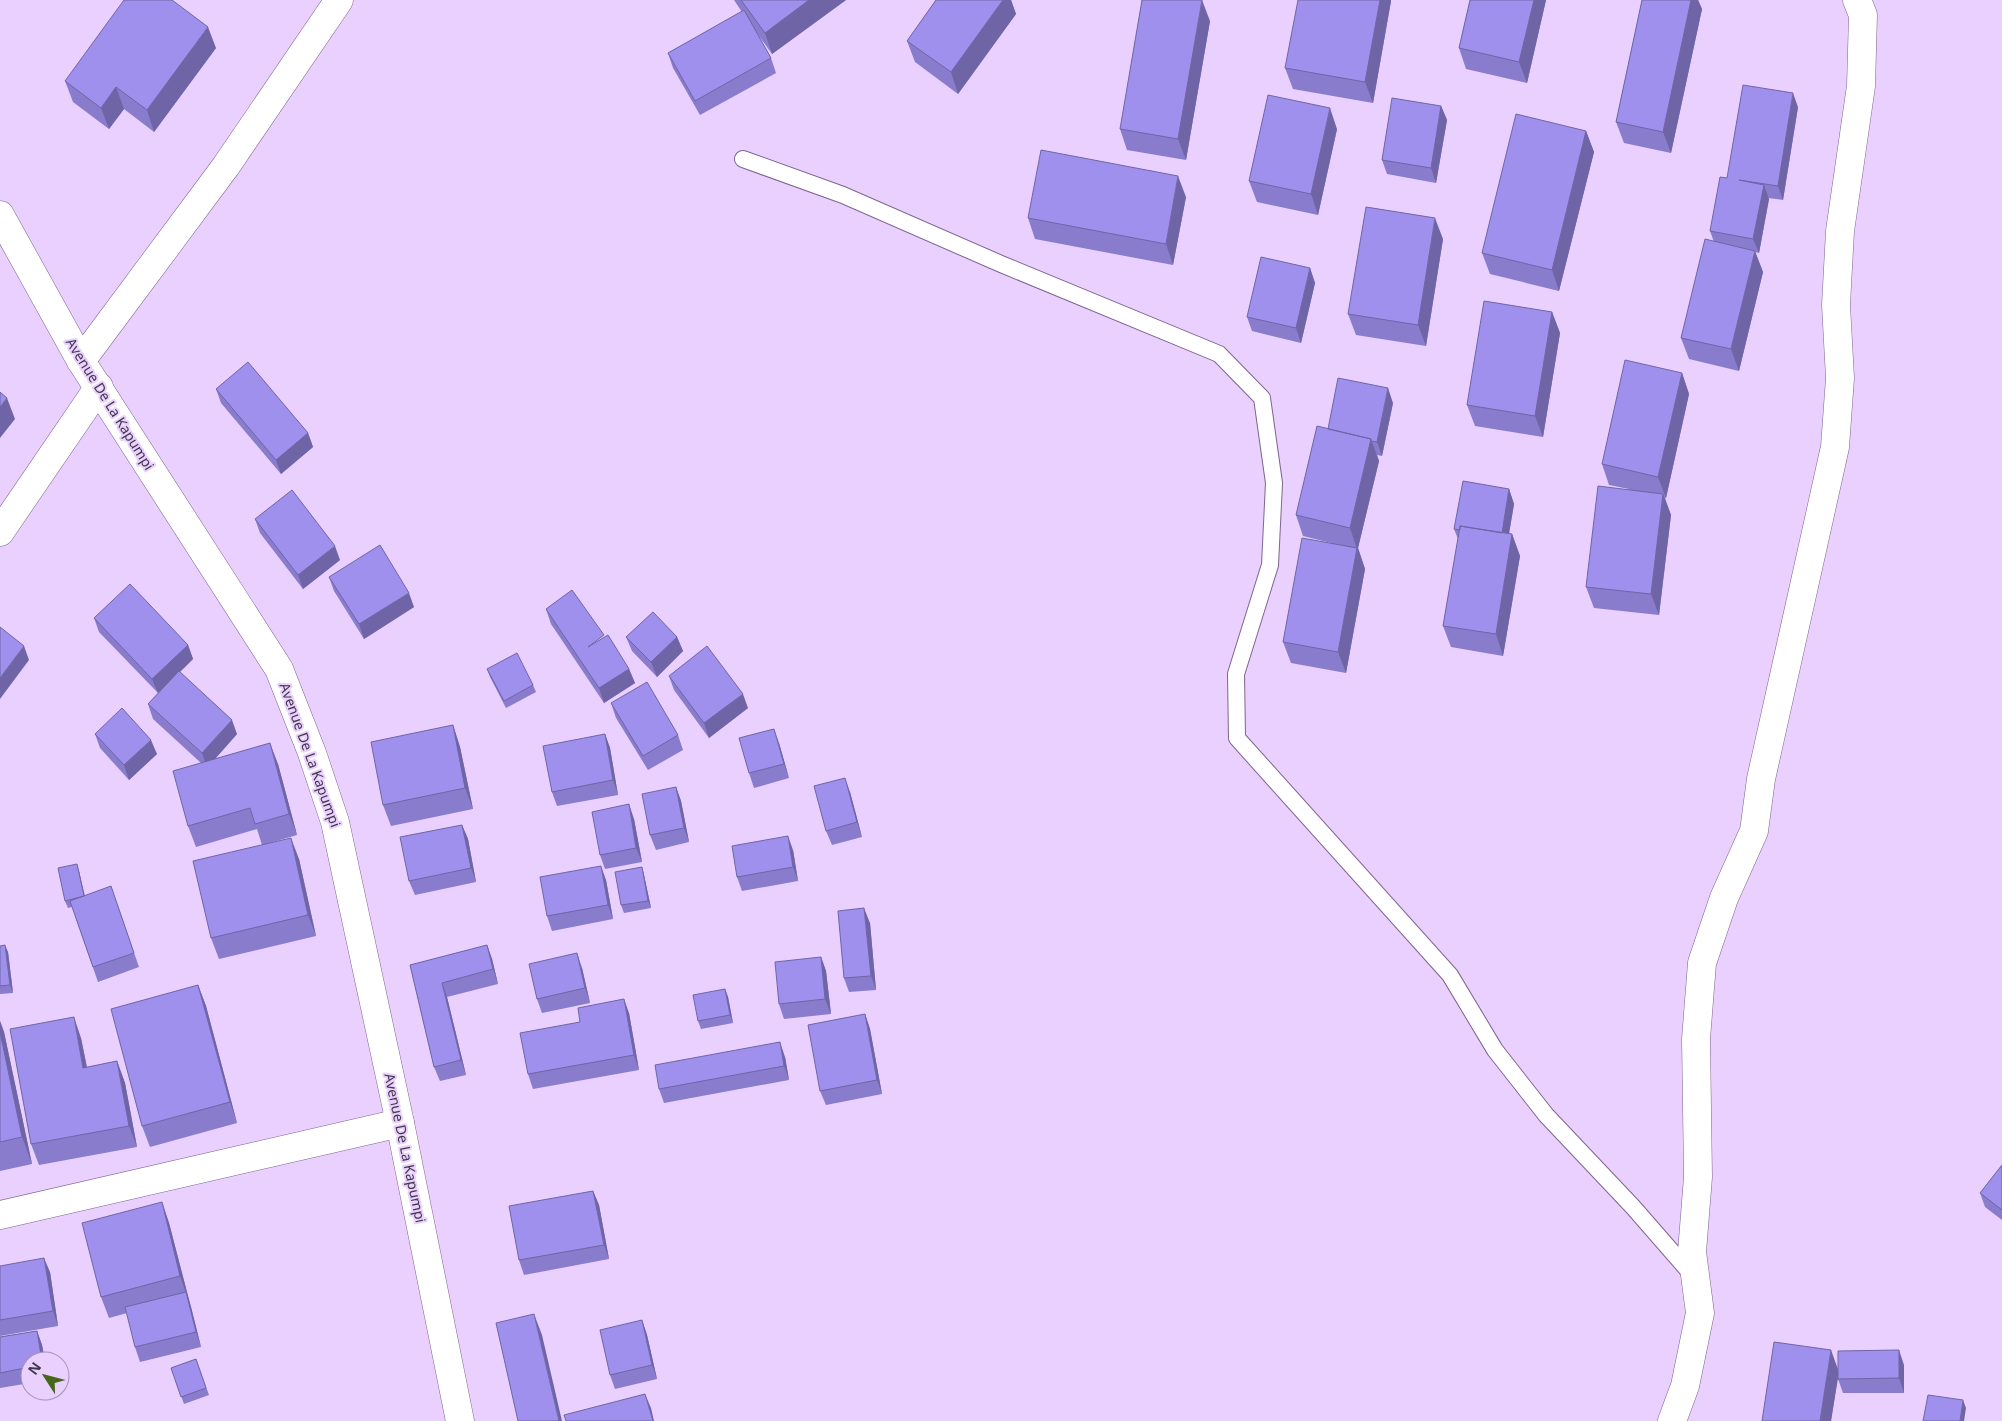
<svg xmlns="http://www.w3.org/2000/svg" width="2002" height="1421" font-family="'Noto Sans',sans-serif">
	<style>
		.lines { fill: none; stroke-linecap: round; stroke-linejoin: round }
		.lane-casing { stroke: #7d668f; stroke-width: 18 }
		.street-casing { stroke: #7d668f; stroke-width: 29 }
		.secondary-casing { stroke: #7d668f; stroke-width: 29 }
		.lane { stroke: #fff; stroke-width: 16 }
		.street { stroke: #fff; stroke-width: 28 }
		.secondary { stroke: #fff; stroke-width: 28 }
		.wall { fill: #897ccc }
		.shaded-wall { fill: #6f65a6 }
		.building { fill: #9f90ed; stroke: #6f65a6 }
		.labels { text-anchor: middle; stroke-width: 4; stroke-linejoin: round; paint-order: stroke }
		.street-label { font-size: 14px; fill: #413749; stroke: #e9d0fe }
	</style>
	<rect width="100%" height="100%" fill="#e9d0fe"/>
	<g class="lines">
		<g class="lane-casing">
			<path id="lane" d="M743,159L843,195L1001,264L1219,354L1262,398L1274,483L1270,565L1236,674L1237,738L1450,975L1495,1050L1546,1115L1633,1207L1694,1277"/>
		</g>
		<g class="street-casing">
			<path id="street" d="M81,361L226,166L339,0
				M0,532L99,387
				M0,1215L400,1123
				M1672,1421L1685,1386L1700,1313L1692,1252L1698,1177L1696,1039L1702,963L1724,898L1754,831L1761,779L1835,447L1840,378L1836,305L1840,231L1861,86L1863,15L1857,0"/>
		</g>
		<g class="secondary-casing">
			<path id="secondary" d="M0,215L81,361L279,669L312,753L335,822L400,1123L460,1421"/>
		</g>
		<use href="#lane" class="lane"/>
		<use href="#street" class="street"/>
		<use href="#secondary" class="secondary"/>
	</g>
	<path class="wall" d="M734,0H846L772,54L754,29L771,58L776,73L700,115L673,68L668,53L742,12Z
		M936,0H1011L1016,14L958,94L915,62L907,41Z
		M1470,0H1546L1527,83L1466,69L1459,48Z
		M1642,0H1698L1702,9L1671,153L1624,143L1616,122Z
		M1391,1L1373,103L1293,89L1285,68Z
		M1210,21L1186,160L1127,150L1120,129Z
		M216,48L154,132L124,109L109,129L73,102L65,81Z
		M1441,106L1447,120L1436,183L1387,174L1382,160Z
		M1798,107L1783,200L1768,198L1769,199L1759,253L1755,252L1763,272L1739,371L1689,359L1681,338L1714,242L1710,231L1727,178Z
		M1337,129L1318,215L1257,202L1249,181Z
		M1586,131L1594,152L1559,291L1490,274L1482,253Z
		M1186,197L1173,265L1035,239L1028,218Z
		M1443,239L1426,346L1356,335L1348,314Z
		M1310,268L1315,283L1301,343L1252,331L1247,317Z
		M1552,312L1560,333L1543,437L1475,426L1467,405Z
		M1682,373L1689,394L1666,498H1665L1671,515L1659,615L1594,608L1586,587L1629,489L1609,485L1602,464Z
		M216,389L308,433L313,447L281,474L221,403Z
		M1393,403L1382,456L1377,455L1379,461L1358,548L1365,569L1346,673L1291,663L1283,642L1331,543L1303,536L1296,515Z
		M1509,489L1514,504L1509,534H1512L1520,556L1503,656L1451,647L1443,626L1458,539L1454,529Z
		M255,519L340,560L303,589L260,533Z
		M329,577L414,607L364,639L334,591Z
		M546,609L629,669L635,683L604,703L551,624Z
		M94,618L188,645L193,659L180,672L237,734L215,759L278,764L297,835L266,844L299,859L316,936L219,959L211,938L262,845L257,829L196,847L188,826L201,763L153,719L148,704L165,686L158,693L99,632Z
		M626,637H677L683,651L657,677L632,651Z
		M487,669L533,685L536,692L506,708L490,677Z
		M669,676L748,708L709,738L674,690Z
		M611,703L678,735L683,750L648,770L616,718Z
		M453,725L460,747L473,809L391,826L383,805Z
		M95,734L157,754L129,780L100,748Z
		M605,734L610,748L618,795L557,806L552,792Z
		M779,743L789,778L754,788L749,773Z
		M676,787L681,801L689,842L656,850L650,835Z
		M850,792L862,837L832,845L826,831Z
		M634,819L642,862L605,869L600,855Z
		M462,825L468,839L476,882L415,895L409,881Z
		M793,850L798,881L742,891L737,877Z
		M642,867L644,875L651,908L624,913L621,905Z
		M79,871L85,896L111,886L139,967L98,982L72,907L68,908L65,901Z
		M606,880L613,919L552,931L547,916Z
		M870,923L876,990L849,992L844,978Z
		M487,945L492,959L498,984L447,997L466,1075L440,1081L434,1067L410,965Z
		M0,946L8,952L13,993L0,994Z
		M821,957L826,971L831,1014L784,1019L779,1004Z
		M582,968L590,1003L542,1013L537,999Z
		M198,985L206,1006L237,1123L150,1147L142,1126Z
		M725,989L728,997L733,1023L701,1029L698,1021Z
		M629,1013L639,1070L533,1089L528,1074Z
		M865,1014L870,1029L882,1094L826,1105L820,1091Z
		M0,1021L4,1032L32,1164L0,1171Z
		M81,1038L87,1067L117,1061L125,1083L137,1147L39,1165L31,1144Z
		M785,1057L789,1080L664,1103L659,1089Z
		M2002,1165V1220L1985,1207L1980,1193Z
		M593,1191L599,1205L609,1259L524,1275L519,1260Z
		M162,1202L169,1223L188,1296L191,1307L201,1347L140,1362L135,1347L127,1313L109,1318L101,1297Z
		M0,1266L50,1272L58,1326L0,1336Z
		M642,1320L647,1335L657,1379L615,1389L610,1375Z
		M37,1331L42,1345L45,1361H30V1383L0,1388V1337Z
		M196,1359L209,1395L184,1404L171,1368Z
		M1904,1365V1393H1843L1838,1379V1375L1831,1421H1762L1838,1370Z"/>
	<path class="shaded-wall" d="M809,0H846L772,54L765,33Z
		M1003,0H1011L1016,14L958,94L951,72Z
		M1202,0L1210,21L1186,160L1178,139Z
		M1380,0H1391V1L1373,103L1365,82Z
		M1534,0H1546L1527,83L1519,62Z
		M1691,0H1698L1702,9L1671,153L1663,132Z
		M208,27L216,48L154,132L147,110Z
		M116,87L124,109L109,129L101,108Z
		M1793,93L1798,107L1783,200L1778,186Z
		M1441,106L1447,120L1436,183L1431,168Z
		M1330,108L1337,129L1318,215L1311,194Z
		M1586,131L1594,152L1559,291L1552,270Z
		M1178,176L1186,197L1173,265L1166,244Z
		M1764,185L1769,199L1759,253L1753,239Z
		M1435,218L1443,239L1426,346L1418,325Z
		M1755,251L1763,272L1739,371L1731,349Z
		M1310,268L1315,283L1301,343L1296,328Z
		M1552,312L1560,333L1543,437L1535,416Z
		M1682,373L1689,394L1666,498L1658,477Z
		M1388,388L1393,403L1382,456L1377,442Z
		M7,398L15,419L0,438V407Z
		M308,433L313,447L281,474L276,460Z
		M1371,439L1379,461L1358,548L1365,569L1346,673L1338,652L1357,549L1350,528Z
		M1509,489L1514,504L1506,551L1501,537Z
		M1663,494L1671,515L1659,615L1651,594Z
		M1512,534L1520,556L1503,656L1496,634Z
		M335,546L340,560L303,589L298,575Z
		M409,593L414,607L364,639L359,624Z
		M677,637L683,651L657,677L651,662Z
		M188,645L193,659L158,693L152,679Z
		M24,646L29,660L0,699V678Z
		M629,669L635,683L604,703L599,688Z
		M743,694L748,708L709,738L704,723Z
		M232,720L237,734L207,768L202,753Z
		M453,725L460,747L473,809L465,788Z
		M774,729L779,743L789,778L784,764Z
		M605,734L610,748L618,795L613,780Z
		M151,740L157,754L129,780L124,765Z
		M270,743L278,764L297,835L289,814Z
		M845,778L850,792L862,837L857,822Z
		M676,787L681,801L689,842L684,828Z
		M629,804L634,819L642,862L636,848Z
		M462,825L468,839L476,882L471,868Z
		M788,836L793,850L798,881L793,867Z
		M291,838L299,859L316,936L308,915Z
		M77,864L79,871L86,904L84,897Z
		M601,866L606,880L613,919L608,905Z
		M642,867L644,875L651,908L648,901Z
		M864,908L870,923L876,990L871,976Z
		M5,945L8,952L13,993L10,985Z
		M487,945L492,959L498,984L493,969Z
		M577,953L582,968L590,1003L585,988Z
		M821,957L826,971L831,1014L825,999Z
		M442,983L447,997L466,1075L461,1060Z
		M198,985L206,1006L237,1123L230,1102Z
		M725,989L728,997L733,1023L730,1015Z
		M624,999L629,1013L639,1070L634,1055Z
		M865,1014L870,1029L882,1094L877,1080Z
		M74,1017L81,1038L91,1089L83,1068Z
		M0,1021L4,1032L32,1164L22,1137L0,1032Z
		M780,1042L785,1057L789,1080L784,1066Z
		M117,1061L125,1083L137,1147L129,1126Z
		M593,1191L599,1205L609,1259L604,1245Z
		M162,1202L169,1223L188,1296L191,1307L201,1347L196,1332L186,1293L180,1276Z
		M44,1258L50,1272L58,1326L53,1311Z
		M534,1314L542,1335L562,1421H559Z
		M642,1320L647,1335L657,1379L652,1365Z
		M37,1331L42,1345L45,1361H42Z
		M1831,1350L1839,1372L1831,1421H1820Z
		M1899,1350L1904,1365V1393L1899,1378Z
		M645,1394L651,1408L654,1421H653Z
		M1963,1400L1966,1408L1964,1421H1960Z"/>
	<path class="building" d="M124,0H172L208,27L147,110L116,87L101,108L65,81Z
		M741,0H809L765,33Z
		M936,0H1003L951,72L907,41Z
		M1142,0H1202L1178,139L1120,129Z
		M1298,0H1380L1365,82L1285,68Z
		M1470,0H1534L1519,62L1459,48Z
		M1642,0H1691L1663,132L1616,122Z
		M744,10L771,58L695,101L668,53Z
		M1743,85L1793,93L1778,186L1739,180L1764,185L1753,239L1710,231L1720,177L1727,178Z
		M1268,95L1330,108L1311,194L1249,181Z
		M1392,98L1441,106L1431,168L1382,160Z
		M1516,114L1586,131L1552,270L1482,253Z
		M1041,150L1178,176L1166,244L1028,218Z
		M1366,207L1435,218L1418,325L1348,314Z
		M1705,239L1755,251L1731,349L1681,338Z
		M1261,257L1310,268L1296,328L1247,317Z
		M1484,301L1552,312L1535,416L1467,405Z
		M1625,360L1682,373L1658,477L1602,464Z
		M248,362L308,433L276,460L216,389Z
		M1338,378L1388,388L1377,442L1371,441V439L1328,429Z
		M0,392L7,398L0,407Z
		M1317,426L1371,439L1350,528L1296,515Z
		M1463,481L1509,489L1502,533L1460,526V530L1454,529Z
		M1598,486L1663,494L1651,594L1586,587Z
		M292,490L335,546L298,575L255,519Z
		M1460,526L1512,534L1496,634L1443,626Z
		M1302,538L1357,548L1338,652L1283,642Z
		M380,545L409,593L359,624L329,577Z
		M130,584L188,645L152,679L94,618Z
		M572,590L604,635L588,647L608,635L629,669L599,688L546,609Z
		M653,612L677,637L651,662L626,637Z
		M0,627L24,646L0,678Z
		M707,646L743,694L704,723L669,676Z
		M517,653L533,685L504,701L487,669Z
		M179,671L232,720L202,753L148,704Z
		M647,682L678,735L643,756L611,703Z
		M122,708L151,740L124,765L95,734Z
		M453,725L465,788L383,805L371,742Z
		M774,729L784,764L749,773L739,738Z
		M605,734L613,780L552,792L543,746Z
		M270,743L289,814L255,824L250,808L188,826L173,771Z
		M845,778L857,822L826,831L814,786Z
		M676,787L684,828L650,835L642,794Z
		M629,804L636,848L600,855L592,812Z
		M462,825L471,868L409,881L400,837Z
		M788,836L793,867L737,877L732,846Z
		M291,838L308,915L211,938L193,861Z
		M77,864L84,896L65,901L58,868Z
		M601,866L608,905L547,916L540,877Z
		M642,867L648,901L621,905L615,872Z
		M111,886L134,953L93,967L70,901Z
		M864,908L871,976L844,978L838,911Z
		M5,945L10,985L0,986V946Z
		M487,945L493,969L442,983L461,1060L434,1067L410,965Z
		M577,953L585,988L537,999L529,964Z
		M821,957L825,999L779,1004L775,962Z
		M198,985L230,1102L142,1126L111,1009Z
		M725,989L730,1015L698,1021L693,995Z
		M624,999L634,1055L528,1074L520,1033L580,1022L578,1008Z
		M865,1014L877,1080L820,1091L808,1025Z
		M74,1017L83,1068L117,1061L129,1126L31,1144L10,1029Z
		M0,1032L22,1137L0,1142Z
		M780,1042L784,1066L659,1089L655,1065Z
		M2002,1165V1210L1980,1193Z
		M593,1191L604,1245L519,1260L509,1206Z
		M162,1202L180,1276L101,1297L82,1223Z
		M44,1258L53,1311L0,1320V1266Z
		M186,1292L196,1332L135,1347L125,1307Z
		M534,1314L559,1421H518L496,1323Z
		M642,1320L652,1365L610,1375L600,1330Z
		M37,1331L42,1361H30V1367L0,1373V1337Z
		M1774,1342L1831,1350L1820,1421H1762Z
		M1899,1350V1378L1838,1379V1351Z
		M196,1359L206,1388L181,1397L171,1368Z
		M645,1394L653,1421H566L564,1415Z
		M1928,1395L1963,1400L1960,1421H1923Z"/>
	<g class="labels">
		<g class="street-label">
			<text transform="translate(110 404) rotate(58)" y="5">Avenue De La Kapumpi</text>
			<text transform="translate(310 755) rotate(70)" y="5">Avenue De La Kapumpi</text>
			<text transform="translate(405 1148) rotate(78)" y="5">Avenue De La Kapumpi</text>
		</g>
	</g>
	<g transform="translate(45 1376) rotate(306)"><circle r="24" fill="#e9d0fe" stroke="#a693b6"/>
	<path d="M0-4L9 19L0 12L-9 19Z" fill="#46661b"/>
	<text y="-8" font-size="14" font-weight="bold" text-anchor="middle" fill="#413749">N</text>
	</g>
</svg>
